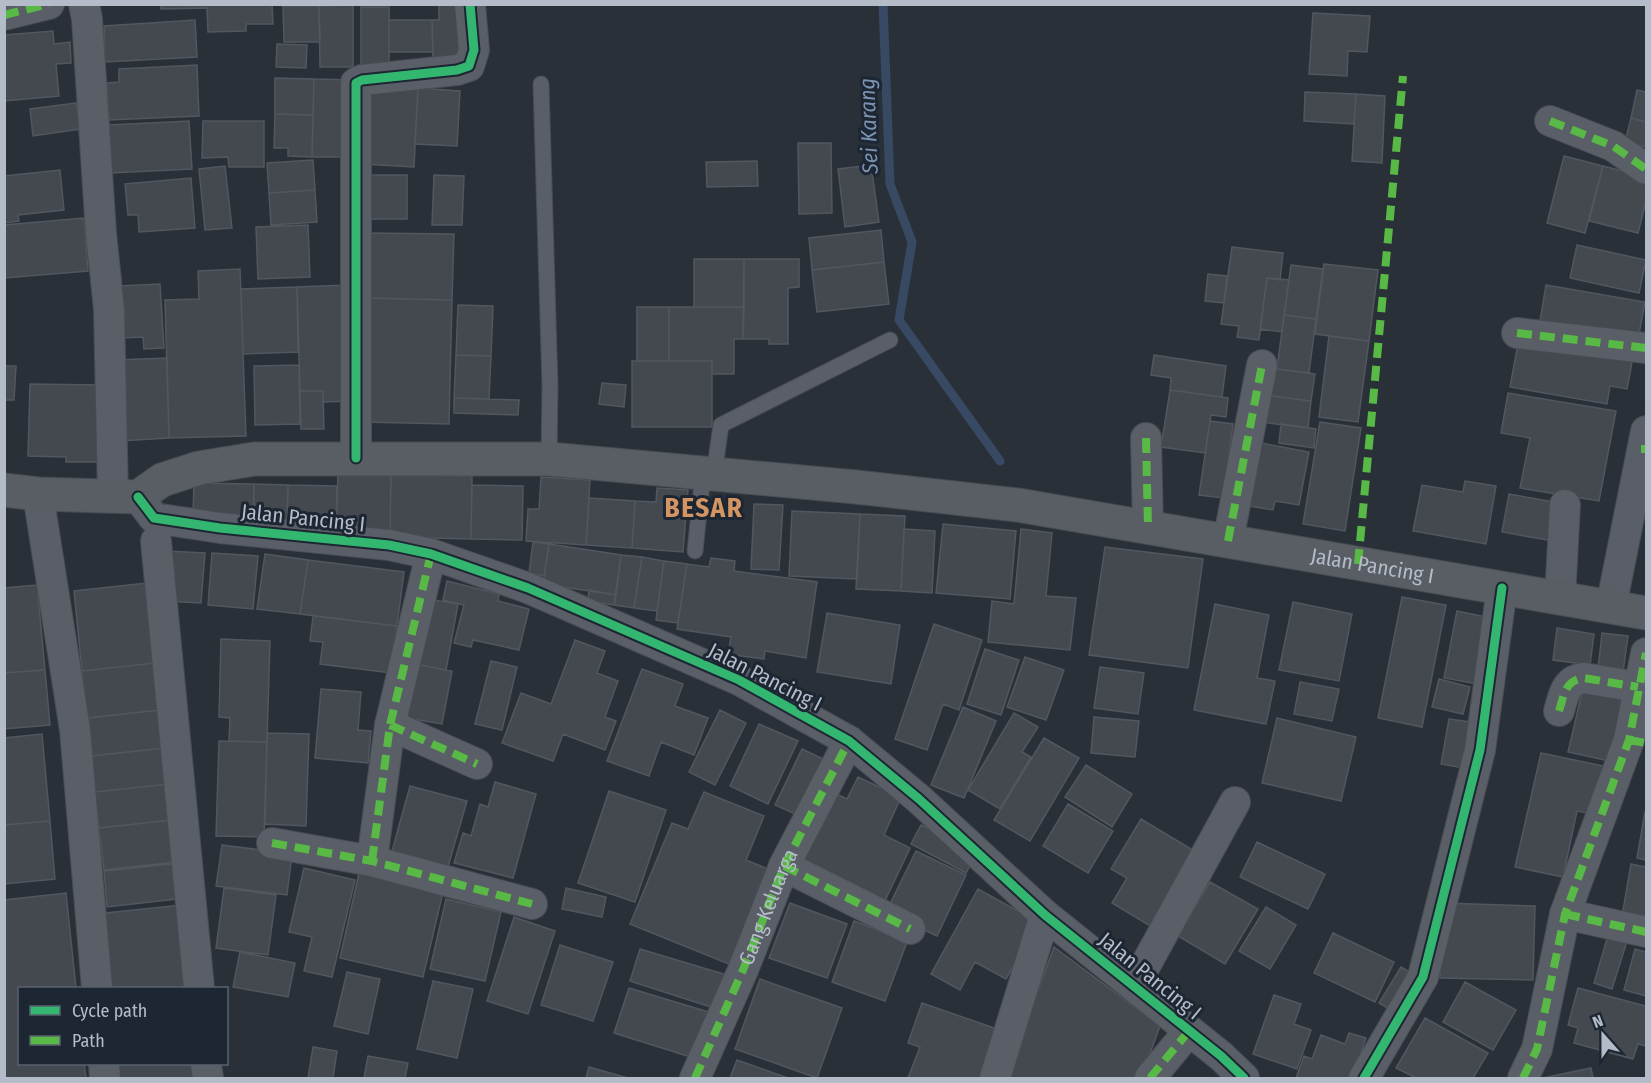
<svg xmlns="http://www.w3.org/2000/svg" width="1651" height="1083" font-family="'Fira Sans Condensed',sans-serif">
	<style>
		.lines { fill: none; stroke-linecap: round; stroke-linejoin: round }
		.stream { stroke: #384963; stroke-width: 9 }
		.building { fill: #444950; stroke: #52575f; stroke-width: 1.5 }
		.service-casing { stroke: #484c53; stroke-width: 17 }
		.minor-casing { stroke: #484c53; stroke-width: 32 }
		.secondary-casing { stroke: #484c53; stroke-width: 35 }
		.service { stroke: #5a5e66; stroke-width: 15 }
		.minor { stroke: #5a5e66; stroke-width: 30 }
		.secondary { stroke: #595d64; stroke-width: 33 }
		.quiet { stroke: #58b947; stroke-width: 8; stroke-dasharray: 15 8; stroke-linecap: butt }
		.cycleway-casing { stroke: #1d2633; stroke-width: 13 }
		.cycleway { stroke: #33b770; stroke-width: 9 }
		.labels { text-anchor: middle; stroke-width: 6; stroke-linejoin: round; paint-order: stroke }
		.street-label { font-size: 21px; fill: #b4bcc9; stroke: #1d2633 }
		.water-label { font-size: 22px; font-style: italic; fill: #7c92b1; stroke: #1d2633 }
		.district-label { font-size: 27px; font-weight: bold; letter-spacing: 1.5px; fill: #d59563; stroke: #1d2633 }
	</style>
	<rect width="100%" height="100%" fill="#2a3038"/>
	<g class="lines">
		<path class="stream" d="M883,4L890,184L912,242L899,320L1000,461"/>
	</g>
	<path class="building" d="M161,4H272L273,24H246V31L208,32L207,8L161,9Z
		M439,4H459L460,63H433L432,20H439Z
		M353,5V67H320L319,6Z
		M283,6H319L320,42H284Z
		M361,7H389V67H361Z
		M1313,13L1370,16L1367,52L1348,51L1347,76L1309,74Z
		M195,20L197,57L105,62L104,26Z
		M389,20H432L433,52H389Z
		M53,31L54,44L70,42L71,63L56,64L59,96L4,101V35Z
		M277,44L307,45L306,68L276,67Z
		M197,65L199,116L109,120L107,83L119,82V69Z
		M275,78L314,79L313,115L275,114Z
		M314,79L355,80L352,157H312Z
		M366,86L418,88L414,167L362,164Z
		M418,88L460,91L457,146L415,144Z
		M1637,90L1646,92V122L1631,118Z
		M1305,92L1356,94L1354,124L1304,121Z
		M1356,94L1385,96L1382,163L1352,161Z
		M76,103L80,129L33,136L30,109Z
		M275,114L313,115L312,157L288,156V148H274Z
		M1631,118L1646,122V147L1625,142Z
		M189,121L192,169L111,173L109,125Z
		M203,121H264V167H229L228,157L202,158Z
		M798,143H831L832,213L799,214Z
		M1564,156L1603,166L1585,233L1547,223Z
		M313,160L315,190L269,193L267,163Z
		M757,161L758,186L707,187L706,162Z
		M871,165L879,222L845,227L838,169Z
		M225,166L232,228L205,230L199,169Z
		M1603,166L1646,177V201L1638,233L1589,221Z
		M60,170L64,210L18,215L19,221L4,223V176Z
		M360,175H407V219H361Z
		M434,175L464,176L462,225H432Z
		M191,178L195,228L139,232L138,215H128L125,184Z
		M315,190L317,222L271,225L269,193Z
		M84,218L88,271L4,278V225Z
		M308,225L310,277L258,279L256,227Z
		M881,230L884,262L812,270L809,238Z
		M367,233L454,234L452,300L365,298Z
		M1577,245L1646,260L1639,293L1570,278Z
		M1232,247L1283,253L1280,280L1267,278L1259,340L1237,337L1239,326L1221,324Z
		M694,259H744V307H694Z
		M744,259H799V287L788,288V344H769V339H743Z
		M884,262L889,304L817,312L812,270Z
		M1324,264L1378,270L1369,341L1315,334Z
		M1291,265L1323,269L1316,319L1284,315Z
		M240,269L246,436L169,438L165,300L199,299L198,271Z
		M1208,274L1227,276L1224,303L1205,301Z
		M1267,278L1289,280L1282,332L1260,329Z
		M160,284L164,348L144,349L143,337L122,338L119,286Z
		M348,285L351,401L323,402V391H300L297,287Z
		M1546,285L1645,302L1637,344L1539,327Z
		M297,287L298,352L243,354L241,289Z
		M365,298L452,300L449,424L362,422Z
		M458,305L493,306L491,356L456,355Z
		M637,307H669V361H637Z
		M669,307H744L743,339H734V374H712V361H669Z
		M1284,315L1316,319L1309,373L1277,369Z
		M1329,336L1369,341L1358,422L1319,417Z
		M1519,338L1633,357L1627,389L1610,386L1607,404L1510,387Z
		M456,355L491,356L489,399L454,398Z
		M1154,355L1226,366L1222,397L1170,390L1171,378L1151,375Z
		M167,358L169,438L119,441L116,360Z
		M632,361H712V427H632Z
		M299,365L300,424L255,425L254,366Z
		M4,366H16L14,400H4Z
		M1268,368L1315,374L1311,401L1264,395Z
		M602,383L626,385L624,407L599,404Z
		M30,384L100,385L98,462H66V457L28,456Z
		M1170,390L1228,398L1226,417L1211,415L1205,453L1161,447Z
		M300,391H323L324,429H301Z
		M1508,393L1616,411L1599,501L1520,488L1530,438L1501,433Z
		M1264,395L1311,401L1308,428L1261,422Z
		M454,398L519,400L518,415L454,413Z
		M1210,421L1233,424L1223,498L1199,495Z
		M1320,422L1361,428L1345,531L1303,524Z
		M1281,424L1316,429L1314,448L1279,443Z
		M1261,443L1309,452L1299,505L1275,501L1273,510L1249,506Z
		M338,474L391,475L390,537L336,529Z
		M391,475L472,476L471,539L390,537Z
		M541,477L590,480L586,545L526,541L528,509H539Z
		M1465,481L1496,486L1486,544L1413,531L1422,485L1463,492Z
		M194,483L254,484V516L193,514Z
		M254,484L288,485L287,524H253Z
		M288,485L337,486L336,529L287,528Z
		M472,485L523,486L522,540L471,539Z
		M657,488L688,490L683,552L632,548L635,501L656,502Z
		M1509,494L1560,503L1553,541L1502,532Z
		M589,498L635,501L632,548L586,545Z
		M754,504L783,505L779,570L751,569Z
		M792,511L860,514L857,579L789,576Z
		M860,514L905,516L901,591L856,589Z
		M943,524L1016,531L1010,599L936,593Z
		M904,529L935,531L932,593L901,591Z
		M1021,529L1052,533L1046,596L1076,598L1070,650L988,642L992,601L1014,604Z
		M533,542L549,544L544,576L529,573Z
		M549,544L621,555L616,595L543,584Z
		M1105,547L1203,559L1188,668L1089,655Z
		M168,551L205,553L201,603L164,601Z
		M212,553L258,556L253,609L208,605Z
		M265,554L308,560L300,614L257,609Z
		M621,555L642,557L634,608L614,605Z
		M642,557L664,561L657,611L634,608Z
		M711,558L735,561L734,571L817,582L806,658L765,651L764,659L728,654L731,637L677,629L687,564L709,567Z
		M308,560L404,572L397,626L300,614Z
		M664,561L687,564L678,623L656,620Z
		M447,581L499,594L498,601L529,609L519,650L473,640L471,647L454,643L464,605L443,600Z
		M156,582L164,662L82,671L74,591Z
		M37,585L45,670L4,673V588Z
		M589,590L616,595L614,605L588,601Z
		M1402,597L1446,605L1422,727L1378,718Z
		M422,598L458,604L446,670L409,663Z
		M1293,602L1352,614L1339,681L1279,670Z
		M1215,604L1269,615L1257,678L1275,681L1266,724L1194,710Z
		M1457,611L1496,619L1483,685L1444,678Z
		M827,613L900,625L891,684L817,672Z
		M313,616L397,626L391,673L320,664L323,642L310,641Z
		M934,624L982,640L959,710L943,704L927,750L895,739Z
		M1557,628L1594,634L1590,665L1553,660Z
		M1602,633L1628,636L1623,672L1598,669Z
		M221,639L270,641L267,742L229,741L230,718L219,717Z
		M575,640L605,651L597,673L618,681L605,717L616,721L605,750L563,734L553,761L502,743L521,693L551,704Z
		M985,649L1019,660L1001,715L967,704Z
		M1025,657L1064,670L1046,720L1007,707Z
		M491,661L517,667L502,730L475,724Z
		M164,662L169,709L87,718L82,671Z
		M409,663L452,671L442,724L399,717Z
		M1100,667L1144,673L1138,714L1094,708Z
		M642,669L683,684L675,706L708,718L694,755L661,742L649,776L607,761Z
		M45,670L50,725L4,729V673Z
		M1439,679L1470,687L1463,714L1432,707Z
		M1300,682L1339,689L1332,721L1294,714Z
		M1584,684L1628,693L1614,762L1568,752Z
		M321,689L361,692L358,730L371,731L368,763L315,758Z
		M963,707L996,721L964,798L931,785Z
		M169,709L174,747L91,756L87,718Z
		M720,710L746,723L715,785L689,772Z
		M1014,713L1038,727L1022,752L1031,757L1000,809L968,790Z
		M1094,717L1139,721L1135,757L1091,753Z
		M1277,718L1356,737L1341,801L1262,783Z
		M1449,719L1477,723L1469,769L1441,764Z
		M759,724L798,741L768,804L730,786Z
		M267,733L309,734L306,826L265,824Z
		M42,734L50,821L4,825V738Z
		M1044,738L1079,758L1030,841L994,820Z
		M219,741L267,742L264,837L216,836Z
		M174,747L178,783L95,792L91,756Z
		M802,749L830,762L804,818L775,805Z
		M1541,753L1608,767L1598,815L1577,811L1563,877L1515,867Z
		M1086,765L1132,794L1112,827L1065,797Z
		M858,777L901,797L884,835L910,848L882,907L792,865L828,790L847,799Z
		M495,782L536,794L513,878L454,863L463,833L471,836L480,804L488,807Z
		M178,783L181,819L99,828L95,792Z
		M410,786L467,801L445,877L389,862Z
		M609,791L666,810L635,902L578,883Z
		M704,792L764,816L746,860L768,869L729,964L630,924L672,823L688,829Z
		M1068,804L1113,831L1088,873L1043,846Z
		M1645,812H1646V860L1637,858Z
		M181,819L186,861L104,870L99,828Z
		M1141,819L1196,852L1152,927L1112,903L1127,878L1111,869Z
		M50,821L55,879L4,884V825Z
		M921,825L977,853L966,873L911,844Z
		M1257,842L1325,874L1308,909L1240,877Z
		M222,845L292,854L287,895L216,886Z
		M916,851L966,875L937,936L886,912Z
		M181,863L185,898L107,907L104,871Z
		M1631,864L1646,867V927L1621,922Z
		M304,868L355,880L332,977L304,971L312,937L289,932Z
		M359,873L443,892L423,977L340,958Z
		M1210,882L1258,909L1225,964L1178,936Z
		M224,888L276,895L268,955L216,948Z
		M566,888L606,897L602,917L562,909Z
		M978,889L1038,922L1006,979L975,962L960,990L931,974Z
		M66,893L76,988H20V1064H84L86,1078H4V900Z
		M446,899L501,912L485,981L430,969Z
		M790,903L847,924L827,978L769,958Z
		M1443,903L1535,906L1533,980L1440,978Z
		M181,905L189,988H105L97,914Z
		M1266,907L1296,925L1270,969L1239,951Z
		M514,917L555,931L528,1014L487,1001Z
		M854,921L883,932L911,931L885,1001L832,982Z
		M1609,932L1628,938L1612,989L1594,983Z
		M1333,933L1394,962L1375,1002L1314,973Z
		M560,945L613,962L593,1021L541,1005Z
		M1054,947L1160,1026L1141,1078H1006Z
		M640,949L727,975L717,1009L630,981Z
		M1635,949L1646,952V996L1624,990Z
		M240,952L295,963L288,997L233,987Z
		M1401,967L1421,979L1399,1015L1379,1003Z
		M347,972L380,979L368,1034L334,1026Z
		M760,979L842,1008L817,1078L735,1049Z
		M433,981L473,989L457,1058L417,1049Z
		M1465,982L1516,1010L1493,1050L1443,1022Z
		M629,988L712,1013L697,1059L614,1033Z
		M1578,988L1646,1006V1046L1638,1044L1633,1059L1574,1043L1578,1028L1568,1025Z
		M1274,995L1301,1004L1294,1024L1311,1030L1297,1069L1253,1054Z
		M922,1003L1000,1030L982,1078H908L920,1047L908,1043Z
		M1425,1018L1488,1053L1473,1078H1416L1396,1068Z
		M1349,1033L1366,1038L1352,1078H1296L1304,1056L1312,1059L1321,1035L1345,1044Z
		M313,1047L337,1051L333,1078H308Z
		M368,1056L408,1063L405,1078H364Z
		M737,1060L788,1078H730Z
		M113,1064H197L198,1078H114Z
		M589,1067L628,1078H586Z
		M1591,1068L1593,1078H1543Z"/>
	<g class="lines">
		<g class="service-casing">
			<path id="service" d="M541,84L550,386L549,459
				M714,474L721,425L890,340
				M695,551L703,474"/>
		</g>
		<g class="minor-casing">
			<g id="minor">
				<path d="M84,4L87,19L101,233L109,309L113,496"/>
				<path d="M4,15L49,4"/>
				<path d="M1550,121L1613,146L1646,169"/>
				<path d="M1517,333L1646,348"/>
				<path d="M1146,438L1148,527"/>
				<path d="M356,458V83L362,80L457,70L469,66L474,50L470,4"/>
				<path d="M38,494L75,730L97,988"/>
				<path d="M138,497L154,518L220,528L389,545L431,554L528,588L739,680L849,741L919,799L1045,915L1221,1056L1244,1078"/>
				<path d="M156,541L199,988"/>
				<path d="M1228,541L1262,365"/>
				<path d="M1560,598L1565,505"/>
				<path d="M1611,607L1646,431"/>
				<path d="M1559,711C1564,695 1565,680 1584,678L1638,687"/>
				<path d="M390,725L477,764"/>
				<path d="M272,843L372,861L532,904"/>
				<path d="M372,861L390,725L431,554"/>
				<path d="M784,866L910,929"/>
				<path d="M1565,914L1646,932"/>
				<path d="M1134,986L1235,802"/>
				<path d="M104,1064L105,1078"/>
				<path d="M206,1064L208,1078"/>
				<path id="s1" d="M695,1078L743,970L784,866L849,741"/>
				<path d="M995,1078L1045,915"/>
				<path d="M1150,1078L1189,1031"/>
				<path d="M1364,1078L1423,977L1480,750L1502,588"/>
				<path d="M1523,1078L1537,1049L1565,914L1629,740L1646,653"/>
			</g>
		</g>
		<g class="secondary-casing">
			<g id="secondary">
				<path id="s2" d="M4,490L38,494L138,497L162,480L199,468L254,459H549L856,487L1018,505L1646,613"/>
			</g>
		</g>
		<use href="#service" class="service"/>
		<use href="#minor" class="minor"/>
		<use href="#secondary" class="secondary"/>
		<path class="quiet" d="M4,15L49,4
			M1550,121L1613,146L1646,169
			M1517,333L1646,348
			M1146,438L1148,527
			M1641,449H1646
			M1228,541L1262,365
			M1358,564L1403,76
			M1559,711C1564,695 1565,680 1584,678L1638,687
			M390,725L477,764
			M1629,740L1646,743
			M272,843L372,861L532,904
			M372,861L390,725L431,554
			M784,866L910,929
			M1565,914L1646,932
			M695,1078L743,970L784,866L849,741
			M1150,1078L1189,1031
			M1523,1078L1537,1049L1565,914L1629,740L1646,653"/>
		<g class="cycleway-casing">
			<path id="cycleway" d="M356,458V83L362,80L457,70L469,66L474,50L470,4
				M138,497L154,518L220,528L389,545L431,554L528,588L739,680L849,741L919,799L1045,915L1221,1056L1244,1078
				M1364,1078L1423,977L1480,750L1502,588"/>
		</g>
		<use href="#cycleway" class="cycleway"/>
	</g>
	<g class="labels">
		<g class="street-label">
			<text transform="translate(303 518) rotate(6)" y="7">Jalan Pancing I</text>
			<text dy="7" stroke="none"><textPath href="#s2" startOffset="1384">Jalan Pancing I</textPath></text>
			<text transform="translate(765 677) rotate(27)" y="7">Jalan Pancing I</text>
			<text dy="7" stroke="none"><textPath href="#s1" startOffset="186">Gang Keluarga</textPath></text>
			<text transform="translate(1150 976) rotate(39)" y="7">Jalan Pancing I</text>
		</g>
		<g class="water-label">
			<text transform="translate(868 126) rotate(-92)" y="8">Sei Karang</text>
		</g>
		<g class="district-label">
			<text x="704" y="517">BESAR</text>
		</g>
	</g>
	<rect width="1651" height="1083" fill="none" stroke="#b4bcc9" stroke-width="12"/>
	<rect x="18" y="987" width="210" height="78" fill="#1d2633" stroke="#59626f" stroke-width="1.5"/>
	<rect x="30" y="1006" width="30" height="9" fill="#33b770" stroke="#59626f" stroke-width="1.5"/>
	<text x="72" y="1017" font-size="18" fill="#b4bcc9">Cycle path</text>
	<rect x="30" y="1036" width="30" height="9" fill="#58b947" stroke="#59626f" stroke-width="1.5"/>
	<text x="72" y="1047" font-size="18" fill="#b4bcc9">Path</text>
	<g transform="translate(1603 1035) rotate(339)" stroke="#1d2633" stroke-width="4.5" paint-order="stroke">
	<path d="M0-4.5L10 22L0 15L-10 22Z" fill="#b4bcc9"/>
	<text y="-9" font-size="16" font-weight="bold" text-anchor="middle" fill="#b4bcc9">N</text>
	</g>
</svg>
